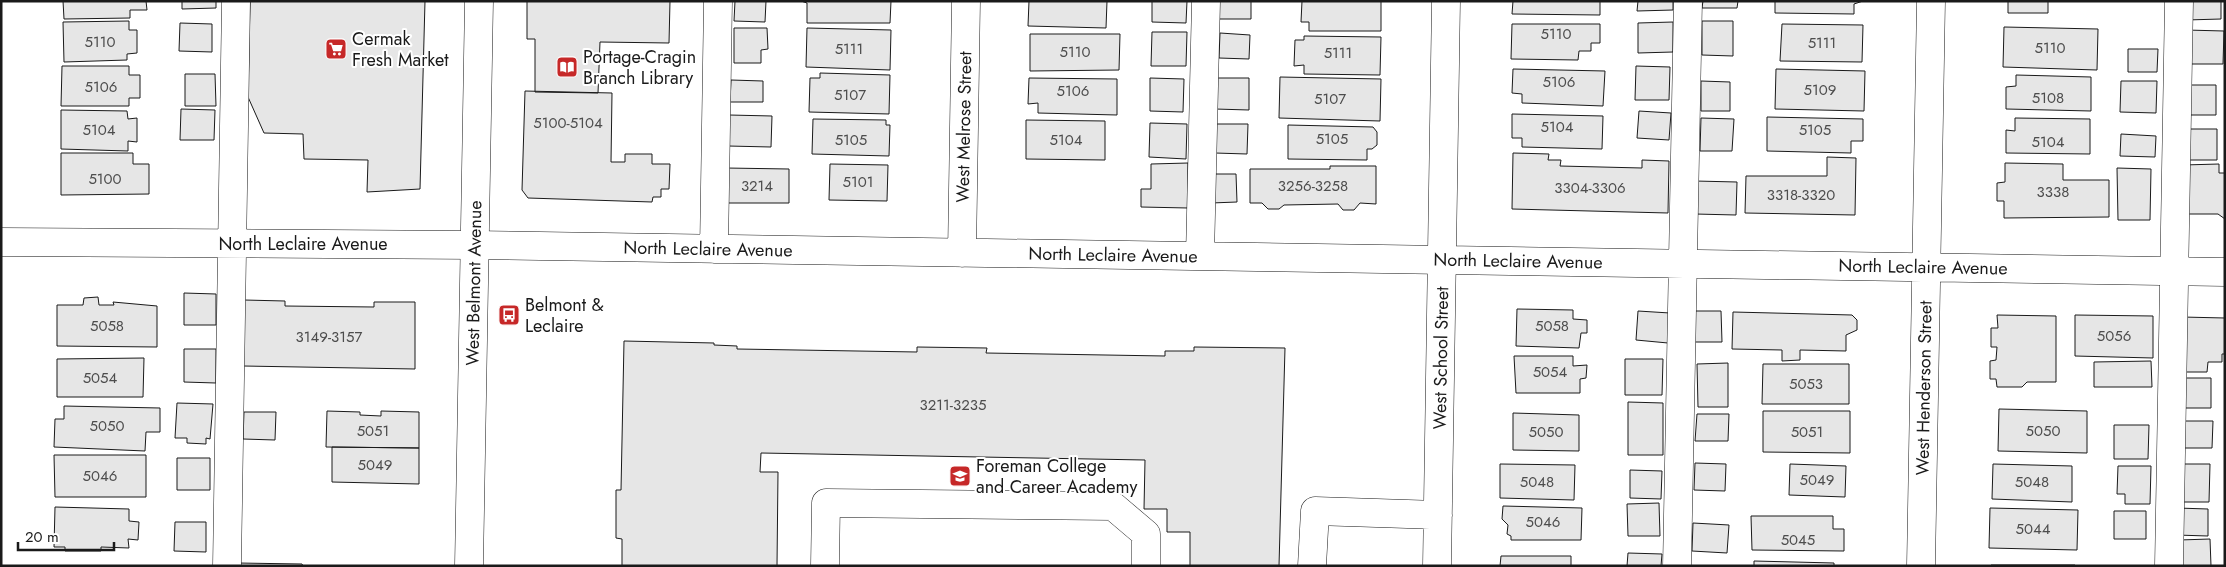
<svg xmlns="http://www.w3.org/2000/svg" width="2226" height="567" font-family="Jost,sans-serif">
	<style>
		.building { fill: #e6e6e6; stroke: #1a1a1a }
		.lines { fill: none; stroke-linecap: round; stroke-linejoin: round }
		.minor-casing { stroke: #1a1a1a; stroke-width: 29 }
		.major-casing { stroke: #1a1a1a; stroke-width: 29 }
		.minor { stroke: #fff; stroke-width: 28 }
		.major { stroke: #fff; stroke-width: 28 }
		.labels { text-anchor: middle; stroke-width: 4; stroke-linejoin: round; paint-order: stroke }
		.number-label { font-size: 15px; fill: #4d4d4d }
		.poi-label { font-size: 18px; fill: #1a1a1a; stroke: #fff; text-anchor: start }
		.street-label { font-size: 18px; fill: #1a1a1a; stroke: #fff }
	</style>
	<rect width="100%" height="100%" fill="#fff"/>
	<path class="building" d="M63,1H146L147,10H130V18L64,19Z
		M182,1H216V8L182,9Z
		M250,1H425L420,189L367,192L368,160L304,159L303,134L264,133L248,97Z
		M527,1H670L669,43L600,42L598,93L535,92V39H527Z
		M735,1H766L765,22L734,21Z
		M801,1H891L890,23H807V3Z
		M1029,1H1107L1106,28L1028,26Z
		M1152,1H1187L1186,23L1152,22Z
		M1218,1H1251V19H1218Z
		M1302,1H1381V31H1309V22H1301Z
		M1513,1H1600V15L1512,14Z
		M1638,1H1673V10L1637,11Z
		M1703,1H1738L1737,8H1702Z
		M1775,1H1863L1854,4V14L1775,13Z
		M2008,1H2048V13H2008Z
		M2186,1H2221V19L2186,20Z
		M129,21V30H137V53L127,54V60L64,62L63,22Z
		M1702,21H1733V56L1702,55Z
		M1673,22V52L1638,53V23Z
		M180,23L212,24V52L179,51Z
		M1512,24H1600V43H1591V51H1579L1578,60L1511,59Z
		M1782,24L1863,25L1862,62L1780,61Z
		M2004,27L2098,29L2097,70L2003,67Z
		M734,28H767L768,49L761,50V63H734Z
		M807,28L891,30L890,70L806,67Z
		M2186,30L2224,31L2223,64H2185Z
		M1152,32H1187L1186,66H1151Z
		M1220,33L1250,35L1249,59L1219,58Z
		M1030,34H1120L1119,70L1030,71Z
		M1304,36L1381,37L1380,75L1304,74V65L1294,66L1295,40H1304Z
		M2128,49H2158L2157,72H2128Z
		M62,66H129V75H140V98H129V106H61Z
		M1636,66L1670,67L1669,100H1635Z
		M1513,69L1605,71L1603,106L1522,103V94L1512,93Z
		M1776,69L1865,71L1864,111L1775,109Z
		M820,73L890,75L889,114L809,112L810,78H820Z
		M185,74H215L216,106H185Z
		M2016,75L2091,77V111L2006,109V87L2016,86Z
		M1280,77L1381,79L1380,121L1279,118Z
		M1029,78L1117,79V115L1038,113V103L1028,104Z
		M1150,78L1184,79L1183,112L1150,111Z
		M1215,78H1249V110L1215,109Z
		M731,80L763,81V102H730Z
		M1701,81L1730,82V111H1701Z
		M2121,81H2157L2156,113L2120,112Z
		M2186,85H2216V115H2186Z
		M525,91L612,93L611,162H625V154H652V164H670L669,189H661V197H653L652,202L528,198L522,190Z
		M181,109L215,110L214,140H180Z
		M61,110L127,111L128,119L137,118V142L128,141V151L61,149Z
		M1639,111L1671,113L1669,140L1637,138Z
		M1512,114L1603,116L1602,149L1522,147V138H1512Z
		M729,115L772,116L771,147L728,146Z
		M1767,117L1863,119V141H1851V153L1767,151Z
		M1701,118L1734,119L1732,151H1700Z
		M2015,118L2090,119V154L2006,153V130L2015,131Z
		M813,119L886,120V125H890L889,156L812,154Z
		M1026,120L1105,121V160L1026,159Z
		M1150,123L1187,124L1186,159L1149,157Z
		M1216,124H1248L1247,154L1215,153Z
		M1288,125L1373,127L1377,132V145L1372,149H1367V160L1288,159Z
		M2184,129H2217V160H2184Z
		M2121,134L2156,136L2155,157L2120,156Z
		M61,153H133V164H149V194L61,195Z
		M1513,153L1549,154L1548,160H1561L1560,166L1642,168V160L1669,161L1668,213L1512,209Z
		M1827,157L1856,158L1855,215L1745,213L1746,176H1827Z
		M1188,163V208L1141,207V189H1151V164Z
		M2005,163L2063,164V180H2109V217L2004,218V201H1997V183L2005,182Z
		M830,164L888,165L887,201L829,200Z
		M2219,164V173H2225V219L2218,214H2183V165Z
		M1330,166H1376V204L1360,203L1354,210H1343L1338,204L1284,205L1279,209H1268L1262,203H1250V169H1330Z
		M726,168L789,169V203H726Z
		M2117,168L2151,169L2150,220H2118Z
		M1210,174H1236L1237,202L1211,203Z
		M1695,181L1737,182L1736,215L1695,214Z
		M184,293L216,294V325H184Z
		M98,297L99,305H114L113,302L157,306V347L57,346V305H83L84,298Z
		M244,300L285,301V306L374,307V302H415V369L243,366Z
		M1517,309L1573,310V319L1587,320V333H1581L1579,348L1516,346Z
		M1638,311L1670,313L1668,343L1636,340Z
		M1694,311H1721L1722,342H1694Z
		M1733,312L1852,315L1857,320V330L1846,335V351L1800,350V360L1782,361V350L1732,349Z
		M1997,315L2056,316V382H2027L2022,387H1997L1996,379H1990V361L1996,360L1997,347H1991V328H1998Z
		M2075,315L2153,316V358L2075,356Z
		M2182,317L2225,318V354H2222V362H2208L2207,372H2181Z
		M624,341L714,343V345L737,346V349L917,352V347L987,348L986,353L1165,356V351H1194V347L1285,348L1279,566H1190V532H1167V509H1144L1145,460L761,453L760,472H778L777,566H622V539L616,538V490H621Z
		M184,349H216V383L184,382Z
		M1514,356H1573V366L1587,365L1586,378L1580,379V393H1516Z
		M144,358L143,397H57V359Z
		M1625,359H1663L1662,395H1625Z
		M2151,361L2152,387H2094V362Z
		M1728,363V407H1698L1697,364Z
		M1763,364H1849V404H1762Z
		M2180,378H2211V408H2180Z
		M1628,402L1663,403V455H1628Z
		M177,403L213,404L210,439L206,438V444L187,443V438H175Z
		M64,406L160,408V432H146L145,451L54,447L55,419H64Z
		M1999,409L2087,411V453L1998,451Z
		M327,411L360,412V415L381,416V411L419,412V448L326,447Z
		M1763,411H1850V453L1763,452Z
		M244,412H276L275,440L243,439Z
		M1513,413L1579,415V451L1513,450Z
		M1697,414H1729L1728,441H1695Z
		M2180,421H2213L2212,448H2179Z
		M2114,425H2149L2148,459H2114Z
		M332,447L419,448V484L332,482Z
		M54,455H146V497H55Z
		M177,458H210V490H177Z
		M1695,463L1726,464L1725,491L1694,490Z
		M1500,464L1575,465L1574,500L1500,498Z
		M1790,464L1846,466L1845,497L1789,495Z
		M1993,464L2072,466V502L1992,499Z
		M2178,464H2210L2209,502H2177Z
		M2118,466H2151L2150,504H2125V494H2117Z
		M1630,470L1662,471L1661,499L1630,498Z
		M1659,503L1660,536H1628L1627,504Z
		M1503,506L1582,508L1581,540H1511V536L1507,534L1508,525L1502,519Z
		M55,507L129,509V521L139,522L138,540L128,539L129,548L101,547V551H65V547H54Z
		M1990,508L2078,510L2077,550L1989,548Z
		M2177,508L2208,509V536L2176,535Z
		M2114,511H2146V539H2114Z
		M1751,516H1833V529H1844V551L1752,550Z
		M175,522H206V552L174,551Z
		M1693,523L1729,525L1727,553L1692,551Z
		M2210,539L2211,566H2179V540Z
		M1628,553L1662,554L1661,566H1627Z
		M1501,556H1571V566H1500Z
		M1754,561L1834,563V566H1754Z
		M238,563L302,564L303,566H238Z
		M1991,565H2075V566H1991Z"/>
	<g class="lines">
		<g class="minor-casing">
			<path id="minor" d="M1,242L474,245L2225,272
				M714,249L718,1
				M962,253L966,1
				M1200,256L1206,1
				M227,566L236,1
				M825,566L826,503L1113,506L1146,534V566
				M1312,566L1315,511L1438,515
				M1437,566L1446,1
				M1677,566L1688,1
				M1921,566L1931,1
				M2169,566L2179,1"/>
		</g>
		<g class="major-casing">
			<path id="major" d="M469,566L479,1"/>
		</g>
		<use href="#minor" class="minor"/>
		<use href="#major" class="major"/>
	</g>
	<defs>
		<g id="supermarket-square" transform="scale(1.125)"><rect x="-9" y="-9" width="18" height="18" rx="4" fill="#c62828" stroke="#fff"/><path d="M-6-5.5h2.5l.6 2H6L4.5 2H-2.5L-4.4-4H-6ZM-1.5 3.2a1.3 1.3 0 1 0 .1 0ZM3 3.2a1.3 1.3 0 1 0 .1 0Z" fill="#fff"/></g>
		<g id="library-square" transform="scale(1.125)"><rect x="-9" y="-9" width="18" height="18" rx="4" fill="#c62828" stroke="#fff"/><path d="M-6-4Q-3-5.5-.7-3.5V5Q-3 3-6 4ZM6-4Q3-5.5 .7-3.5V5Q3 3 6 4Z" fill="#fff"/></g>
		<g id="bus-square" transform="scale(1.125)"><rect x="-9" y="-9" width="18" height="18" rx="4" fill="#c62828" stroke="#fff"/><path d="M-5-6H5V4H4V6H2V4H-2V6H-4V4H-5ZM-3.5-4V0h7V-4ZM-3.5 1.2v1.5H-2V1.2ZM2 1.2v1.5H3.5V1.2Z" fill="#fff"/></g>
		<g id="school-square" transform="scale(1.125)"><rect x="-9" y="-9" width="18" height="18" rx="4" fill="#c62828" stroke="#fff"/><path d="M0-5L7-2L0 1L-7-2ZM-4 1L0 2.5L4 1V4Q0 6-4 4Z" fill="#fff"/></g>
	</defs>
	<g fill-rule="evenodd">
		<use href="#supermarket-square" x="336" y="49"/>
		<use href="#library-square" x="567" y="67"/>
		<use href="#bus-square" x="509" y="315"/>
		<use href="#school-square" x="960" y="476"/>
	</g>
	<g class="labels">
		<g class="number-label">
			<text x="1556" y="39">5110</text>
			<text x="100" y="47">5110</text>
			<text x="1822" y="48">5111</text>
			<text x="2050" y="53">5110</text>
			<text x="849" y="54">5111</text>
			<text x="1075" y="57">5110</text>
			<text x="1338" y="58">5111</text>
			<text x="1559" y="87">5106</text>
			<text x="101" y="92">5106</text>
			<text x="1820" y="95">5109</text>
			<text x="1073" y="96">5106</text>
			<text x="850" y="100">5107</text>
			<text x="2048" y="103">5108</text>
			<text x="1330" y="104">5107</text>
			<text x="568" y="128">5100-5104</text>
			<text x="1557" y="132">5104</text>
			<text x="99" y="135">5104</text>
			<text x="1815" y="135">5105</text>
			<text x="1332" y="144">5105</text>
			<text x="851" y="145">5105</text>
			<text x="1066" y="145">5104</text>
			<text x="2048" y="147">5104</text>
			<text x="105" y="184">5100</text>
			<text x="858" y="187">5101</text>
			<text x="757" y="191">3214</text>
			<text x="1313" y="191">3256-3258</text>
			<text x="1590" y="193">3304-3306</text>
			<text x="2053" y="197">3338</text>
			<text x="1801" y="200">3318-3320</text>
			<text x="107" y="331">5058</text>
			<text x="1552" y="331">5058</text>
			<text x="2114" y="341">5056</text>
			<text x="329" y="342">3149-3157</text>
			<text x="1550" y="377">5054</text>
			<text x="100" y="383">5054</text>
			<text x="1806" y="389">5053</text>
			<text x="953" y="410">3211-3235</text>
			<text x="107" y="431">5050</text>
			<text x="373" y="436">5051</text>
			<text x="2043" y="436">5050</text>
			<text x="1546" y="437">5050</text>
			<text x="1807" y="437">5051</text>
			<text x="375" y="470">5049</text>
			<text x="100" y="481">5046</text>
			<text x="1817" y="485">5049</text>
			<text x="1537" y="487">5048</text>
			<text x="2032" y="487">5048</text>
			<text x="1543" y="527">5046</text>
			<text x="2033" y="534">5044</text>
			<text x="1798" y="545">5045</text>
		</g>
		<g class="poi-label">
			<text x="352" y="45">Cermak<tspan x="352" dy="21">Fresh Market</tspan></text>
			<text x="583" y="63">Portage-Cragin<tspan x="583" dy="21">Branch Library</tspan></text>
			<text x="525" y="311">Belmont &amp;<tspan x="525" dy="21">Leclaire</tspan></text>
			<text x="976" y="472">Foreman College<tspan x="976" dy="21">and Career Academy</tspan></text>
		</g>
		<g class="street-label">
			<text transform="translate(964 127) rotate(-89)" y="6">West Melrose Street</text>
			<text x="303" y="250">North Leclaire Avenue</text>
			<text transform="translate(708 249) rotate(1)" y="6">North Leclaire Avenue</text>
			<text transform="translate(1113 255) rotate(1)" y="6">North Leclaire Avenue</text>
			<text transform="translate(1518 261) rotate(1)" y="6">North Leclaire Avenue</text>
			<text transform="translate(1923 267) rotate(1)" y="6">North Leclaire Avenue</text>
			<text transform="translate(474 283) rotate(-89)" y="6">West Belmont Avenue</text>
			<text transform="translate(1441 358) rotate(-89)" y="6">West School Street</text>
			<text transform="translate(1924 388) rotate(-89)" y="6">West Henderson Street</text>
		</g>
	</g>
	<rect width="2226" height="567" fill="none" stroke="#1a1a1a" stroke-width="5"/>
	<path d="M18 542v8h96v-8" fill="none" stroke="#1a1a1a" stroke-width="2.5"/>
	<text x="25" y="542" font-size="15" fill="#1a1a1a" stroke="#ffffff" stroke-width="4" paint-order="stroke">20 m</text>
</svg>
